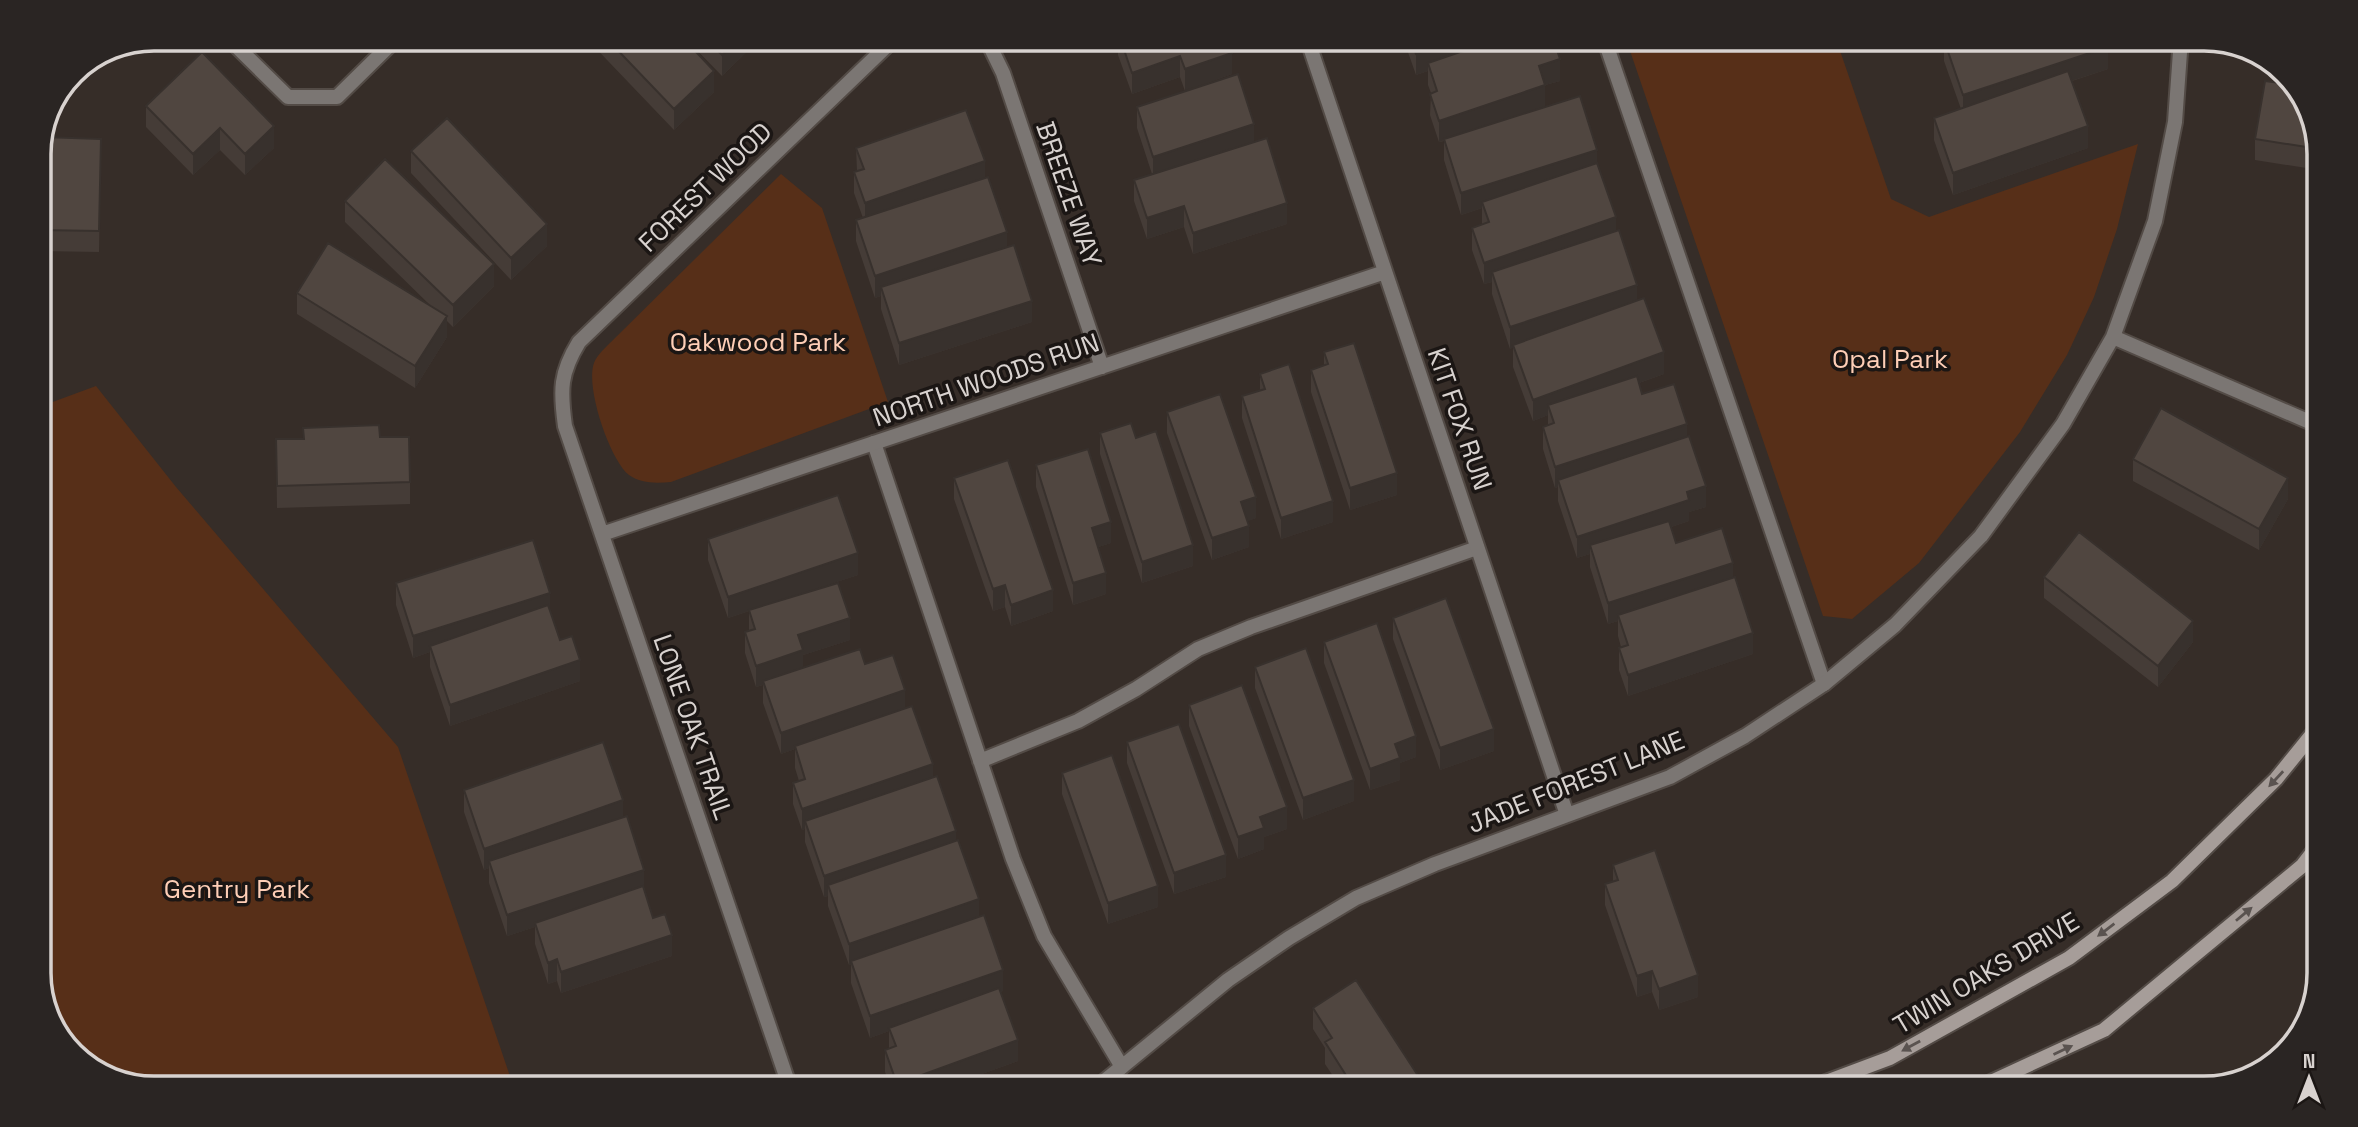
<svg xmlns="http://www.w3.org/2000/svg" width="2358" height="1127" font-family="'Space Grotesk',sans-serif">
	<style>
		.green { fill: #572f18 }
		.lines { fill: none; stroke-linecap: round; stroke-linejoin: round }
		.lane-casing { stroke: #534b46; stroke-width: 18 }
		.street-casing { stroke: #534b46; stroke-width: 18 }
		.secondary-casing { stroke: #534b46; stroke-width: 18 }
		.lane { stroke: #7b7673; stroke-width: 14 }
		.street { stroke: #7b7673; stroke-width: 14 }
		.secondary { stroke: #a69d99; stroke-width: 14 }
		.wall { fill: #453c37 }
		.shaded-wall { fill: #38312d }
		.building { fill: #504640; stroke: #38312d; stroke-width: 2 }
		.oneway { fill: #5a5350 }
		.labels { text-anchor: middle; stroke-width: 7; stroke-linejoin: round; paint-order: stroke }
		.street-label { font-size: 26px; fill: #d8d2cf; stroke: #1b1614 }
		.park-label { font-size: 26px; fill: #feceb6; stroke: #1b1614 }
		.rim { fill: none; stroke: #d8d2cf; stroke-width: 3.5 }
	</style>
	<rect width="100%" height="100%" fill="#362d28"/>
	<path class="green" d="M1626,39H1836L1891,199L1929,217L2138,144L2117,229L2094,297L2067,355L2020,432L1919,563L1852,619L1823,616Z
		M781,174L822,208L888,402L671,482C657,483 641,484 629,475C610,460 585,387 594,363C597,355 605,348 611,342Z
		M96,386L176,487L398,747L514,1088H153L103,1077L58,1038L39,982V407Z"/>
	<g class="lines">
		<g class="lane-casing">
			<path id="lane" d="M228,38L288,97H337L397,38
				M1604,38L1824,684
				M874,443L1013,859L1044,936L1122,1067
				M980,761L1078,721L1136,689L1198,649L1251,627L1477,548"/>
		</g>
		<g class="street-casing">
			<path id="street" d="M986,38L1003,73L1102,367
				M1307,38L1567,815
				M2113,337L2319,426
				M602,534L1385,272
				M790,1088L565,426C560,390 560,373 579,342L895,38
				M1096,1088L1228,980L1289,938L1356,898L1435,864L1670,777L1745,736L1824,684L1895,625L1981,536L2063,424L2113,337L2155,221L2175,122L2181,38"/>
		</g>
		<g class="secondary-casing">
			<path id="secondary" d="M1810,1088L1890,1058L2069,958L2172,881L2276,779L2319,726
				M1978,1088L2104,1030L2302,866L2319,844"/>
		</g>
		<use href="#lane" class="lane"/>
		<use href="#street" class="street"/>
		<use href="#secondary" class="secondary"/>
	</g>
	<path class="wall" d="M257,38H272L265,46Z
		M586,38H683L714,92L674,130Z
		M685,38H759V40L722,76Z
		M1080,38H1112L1083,48Z
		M1118,38H1227L1232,74L1185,91L1180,77L1132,94L1118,55Z
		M1403,38H1553L1560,81L1545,85V107L1597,163L1616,232L1637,300L1664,374L1639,383L1642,394L1687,437L1706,507L1689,512V521L1671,527L1676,543L1733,577L1753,654L1628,696L1619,670V648L1621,647L1618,636V621L1608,624L1590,567V554L1577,558L1558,501V487L1555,488L1543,449V427L1548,425V415L1533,421L1513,367V347L1510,349L1492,294V282L1484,284L1472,250V228L1482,225V208L1461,215L1444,160V141L1439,142L1430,115L1431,93L1428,85V71L1416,75Z
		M1944,40L2108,69L2072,81L2088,148L1953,195L1934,140V118L1961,109L1944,61Z
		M202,52L274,148L245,175L220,150L193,175L146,127V106Z
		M2278,70L2300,90L2319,146V170L2255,160V139L2278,83Z
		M1137,107L1254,142L1287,224L1193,254L1184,227L1147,239L1134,201V180L1152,174L1137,128Z
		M101,139L99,252L39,251V146Z
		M856,148L985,178L1032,322L899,365L881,309V296L875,298L856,241V220L863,218L854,193V172L857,171Z
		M411,151L547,246L511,280L411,173Z
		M345,201L494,286L453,327L447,321V337L415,388L297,314V293L433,308L345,222Z
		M1324,352L1397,495L1350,510L1311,392V370L1324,366Z
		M1260,374L1333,522L1281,539L1242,418V396L1260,391Z
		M1167,412L1256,518L1247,521L1249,547L1212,560L1167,433Z
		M303,428L380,437L410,482V504L277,508L276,439H303Z
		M1100,433L1136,438L1193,566L1142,583L1100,454Z
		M2133,459L2288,499L2259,550L2133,481Z
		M1036,465L1111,543L1098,547L1106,594L1073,605L1036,487Z
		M954,478L1053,611L1011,626L1005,607L993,611L954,499Z
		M708,539L858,575L775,602L850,640L803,655V668L865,664L905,709L933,778L956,841L979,917L1003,991L1000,992L1018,1061L943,1088H891L885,1072V1050L889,1049V1031L870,1038L851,983V965H849L828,906V896L824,897L805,842V829L802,830L793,804V783L799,781L795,768V749L781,754L763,703V685L756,687L745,653V632L749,631V611L728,618L708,560Z
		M2044,577L2193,642L2158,687L2044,598Z
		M396,583L550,611L560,640L580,681L450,726L430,667V652L413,658L396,605Z
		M1393,618L1494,751L1440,770L1393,639Z
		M1324,642L1416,757L1400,763V780L1370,790L1324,663Z
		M1255,667L1354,801L1303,820L1255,688Z
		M1189,705L1287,829L1264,837V849L1238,859L1189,726Z
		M1127,742L1226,877L1174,894L1127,763Z
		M1062,773L1158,907L1108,924L1062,794Z
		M464,790L623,817L653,918L672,956L561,993L557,981L548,984L535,944V927L507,936L489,883V868L484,870L464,812Z
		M1613,865L1698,997L1659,1010L1652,992L1637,997L1605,905V884L1613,882Z
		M1313,1008L1426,1088H1341L1325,1064V1048L1313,1029Z"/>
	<path class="shaded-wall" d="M265,38H272L265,46Z
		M738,38H759V40L722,76V55Z
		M1083,38H1112L1083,48Z
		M1460,38H1521L1428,63V71L1416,75V54Z
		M2108,47V69L1963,116V95Z
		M1232,53V74L1185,91V69Z
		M1180,56V77L1132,94V73Z
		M1560,59V81L1545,85V107L1439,142V121L1539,66Z
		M714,71V92L674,130V109Z
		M1254,124V145L1153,178V157Z
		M274,126V148L245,175V154Z
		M2088,126V148L1953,195V173Z
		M220,128V150L193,175V154Z
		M1597,150V172L1482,202V208L1461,215V193Z
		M985,161V183L865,225V203Z
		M1287,203V224L1193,254V233Z
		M1184,206V227L1147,239V218Z
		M1616,217V238L1492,272V282L1484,284V263Z
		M547,224V246L511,280V258Z
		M1007,232V254L881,287V296L875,298V276Z
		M494,264V286L453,327V305Z
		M1637,285V307L1510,349V327Z
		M1032,301V322L899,365V343Z
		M447,316V337L415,388V366Z
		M1664,352V374L1551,414L1548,405V415L1533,421V400Z
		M1687,424V445L1558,480V487L1555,488V467Z
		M1397,473V495L1350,510V488Z
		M2288,478V499L2259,550V529Z
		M1706,486V507L1689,512V521L1593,553L1590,545V554L1577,558V537L1687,492Z
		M1256,497V518L1241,524V502Z
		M1333,501V522L1281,539V518Z
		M1111,522V543L1092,549V528Z
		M1249,526V547L1212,560V538Z
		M1193,545V566L1142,583V562Z
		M858,553V575L728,618V597Z
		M1733,563V585L1618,615V621L1608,624V603Z
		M1106,573V594L1073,605V583Z
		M1005,585V607L993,611V589Z
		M1053,590V611L1011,626V605Z
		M550,593V615L430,646V652L413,658V636Z
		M850,618V640L803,655V672L763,681V685L756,687V666L798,635Z
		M2193,621V642L2158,687V666Z
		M1753,633V654L1628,696V675Z
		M580,660V681L450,726V705Z
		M905,690V711L795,746V749L781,754V733Z
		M1494,729V751L1440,770V748Z
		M1416,736V757L1400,763V780L1370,790V769L1395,744Z
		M933,764V786L805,821V829L802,830V809Z
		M1354,780V801L1303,820V798Z
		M623,800V822L489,861V868L484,870V849Z
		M1287,807V829L1264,837V849L1238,859V837L1260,817Z
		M956,831V853L828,885V896L824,897V876Z
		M1226,855V877L1174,894V873Z
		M644,870V891L535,923V927L507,936V915Z
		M1158,886V907L1108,924V903Z
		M979,899V920L851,961V965H849V944Z
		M672,935V956L561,993V972Z
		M557,959V981L548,984V963Z
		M1003,970V991L890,1031L889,1028V1031L870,1038V1016Z
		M1652,971V992L1637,997V976Z
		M1698,975V997L1659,1010V989Z
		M1018,1040V1061L943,1088H897V1084Z"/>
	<path class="building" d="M606,38H683L714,71L674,109Z
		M706,38H738L722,55Z
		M1120,38H1227L1232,53L1185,69L1180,56L1132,73Z
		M1410,38H1460L1416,54Z
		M1501,38H1553L1560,59L1539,66L1545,85L1439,121L1430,94L1437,91L1428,63Z
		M1949,38H2105L2108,47L1963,95L1944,40Z
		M202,52L274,126L245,154L220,128L193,154L146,106Z
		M2068,71L2088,126L1953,173L1934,118Z
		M1238,74L1254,124L1153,157L1137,107Z
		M2265,81L2295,85L2300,90L2319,149L2255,139Z
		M1580,96L1597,150L1461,193L1444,139Z
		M966,110L985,161L865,203L854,172L864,169L856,148Z
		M447,118L547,224L511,258L411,151Z
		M43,137L101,139L99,231L39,230V146Z
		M1267,138L1287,203L1193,233L1184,206L1147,218L1134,180Z
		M385,159L494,264L453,305L345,201Z
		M1597,163L1616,217L1484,263L1472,228L1489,222L1482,202Z
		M988,177L1007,232L875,276L856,220Z
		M1619,230L1637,285L1510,327L1492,272Z
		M328,243L447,316L415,366L297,293Z
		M1014,245L1032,301L899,343L881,287Z
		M1644,298L1664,352L1533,400L1513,345Z
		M1354,343L1397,473L1350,488L1311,370L1328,364L1324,352Z
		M1289,364L1333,501L1281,518L1242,396L1265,389L1260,374Z
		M1637,376L1642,394L1674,384L1687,424L1555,467L1543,427L1554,423L1548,405Z
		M1220,394L1256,497L1241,502L1249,526L1212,538L1167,412Z
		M2161,408L2288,478L2259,529L2133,459Z
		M1131,423L1136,438L1156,431L1193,545L1142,562L1100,433Z
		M379,425L380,437H409L410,482L277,486L276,439H304L303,428Z
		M1689,436L1706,486L1687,492L1689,500L1577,537L1558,480Z
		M1088,449L1111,522L1092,528L1106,573L1073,583L1036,465Z
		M1008,460L1053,590L1011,605L1005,585L993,589L954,478Z
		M838,495L858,553L728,597L708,539Z
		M1669,521L1676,543L1722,528L1733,563L1608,603L1590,545Z
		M2079,532L2193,621L2158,666L2044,577Z
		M533,540L550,593L413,636L396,583Z
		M1735,577L1753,633L1628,675L1619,648L1628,645L1618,615Z
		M838,583L850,618L798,635L803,650L756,666L745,632L755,629L749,610Z
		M1446,598L1494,729L1440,748L1393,618Z
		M548,605L560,640L572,636L580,660L450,705L430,646Z
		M1377,623L1416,736L1395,744L1400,758L1370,769L1324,642Z
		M1306,648L1354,780L1303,798L1255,667Z
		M860,649L865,664L893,655L905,690L781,733L763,681Z
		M1242,685L1287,807L1260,817L1264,828L1238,837L1189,705Z
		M912,706L933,764L802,809L793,783L805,779L795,746Z
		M1179,724L1226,855L1174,873L1127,742Z
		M603,742L623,800L484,849L464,790Z
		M1112,755L1158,886L1108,903L1062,773Z
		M937,776L956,831L824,876L805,821Z
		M627,816L644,870L507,915L489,861Z
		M958,840L979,899L849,944L828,885Z
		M1655,850L1698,975L1659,989L1652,971L1637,976L1605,884L1618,880L1613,865Z
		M643,886L653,918L665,914L672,935L561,972L557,959L548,963L535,923Z
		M984,915L1003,970L870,1016L851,961Z
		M1356,980L1426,1088H1354L1325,1042L1332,1038L1313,1008Z
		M999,988L1018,1040L897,1084L885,1050L896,1046L889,1028Z"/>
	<defs><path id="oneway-solid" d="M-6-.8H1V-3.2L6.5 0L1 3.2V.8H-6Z" transform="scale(1.75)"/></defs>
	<g class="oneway">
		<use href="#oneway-solid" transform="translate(2276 779) rotate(133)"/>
		<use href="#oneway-solid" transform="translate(2244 914) rotate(-40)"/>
		<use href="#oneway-solid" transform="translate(2106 930) rotate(143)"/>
		<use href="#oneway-solid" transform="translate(1911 1046) rotate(151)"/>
		<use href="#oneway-solid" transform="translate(2063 1050) rotate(-25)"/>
	</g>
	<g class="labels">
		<g class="street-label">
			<text transform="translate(705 187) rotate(-44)" y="9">FOREST WOOD</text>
			<text transform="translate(1069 194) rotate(71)" y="9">BREEZE WAY</text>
			<text transform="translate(986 380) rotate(-19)" y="9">NORTH WOODS RUN</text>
			<text transform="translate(1460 419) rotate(71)" y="9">KIT FOX RUN</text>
			<text transform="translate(693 727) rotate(71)" y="9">LONE OAK TRAIL</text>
			<text transform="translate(1576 782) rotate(-22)" y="9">JADE FOREST LANE</text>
			<text transform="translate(1986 973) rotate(-31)" y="9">TWIN OAKS DRIVE</text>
		</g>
		<g class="park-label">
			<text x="758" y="351">Oakwood Park</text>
			<text x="1890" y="368">Opal Park</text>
			<text x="237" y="898">Gentry Park</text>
		</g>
	</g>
	<path d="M0 0H2358V1127H0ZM154 51H2204A103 103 0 0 1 2307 154V973A103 103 0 0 1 2204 1076H154A103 103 0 0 1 51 973V154A103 103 0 0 1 154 51Z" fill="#2a2523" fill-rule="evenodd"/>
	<path class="rim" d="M154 51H2204A103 103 0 0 1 2307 154V973A103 103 0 0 1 2204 1076H154A103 103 0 0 1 51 973V154A103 103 0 0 1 154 51Z"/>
	<g transform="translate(2309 1078)" stroke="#1b1614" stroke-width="5" paint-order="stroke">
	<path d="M0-5L12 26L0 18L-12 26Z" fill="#d8d2cf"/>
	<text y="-10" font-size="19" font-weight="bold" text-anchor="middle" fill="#d8d2cf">N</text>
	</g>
</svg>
